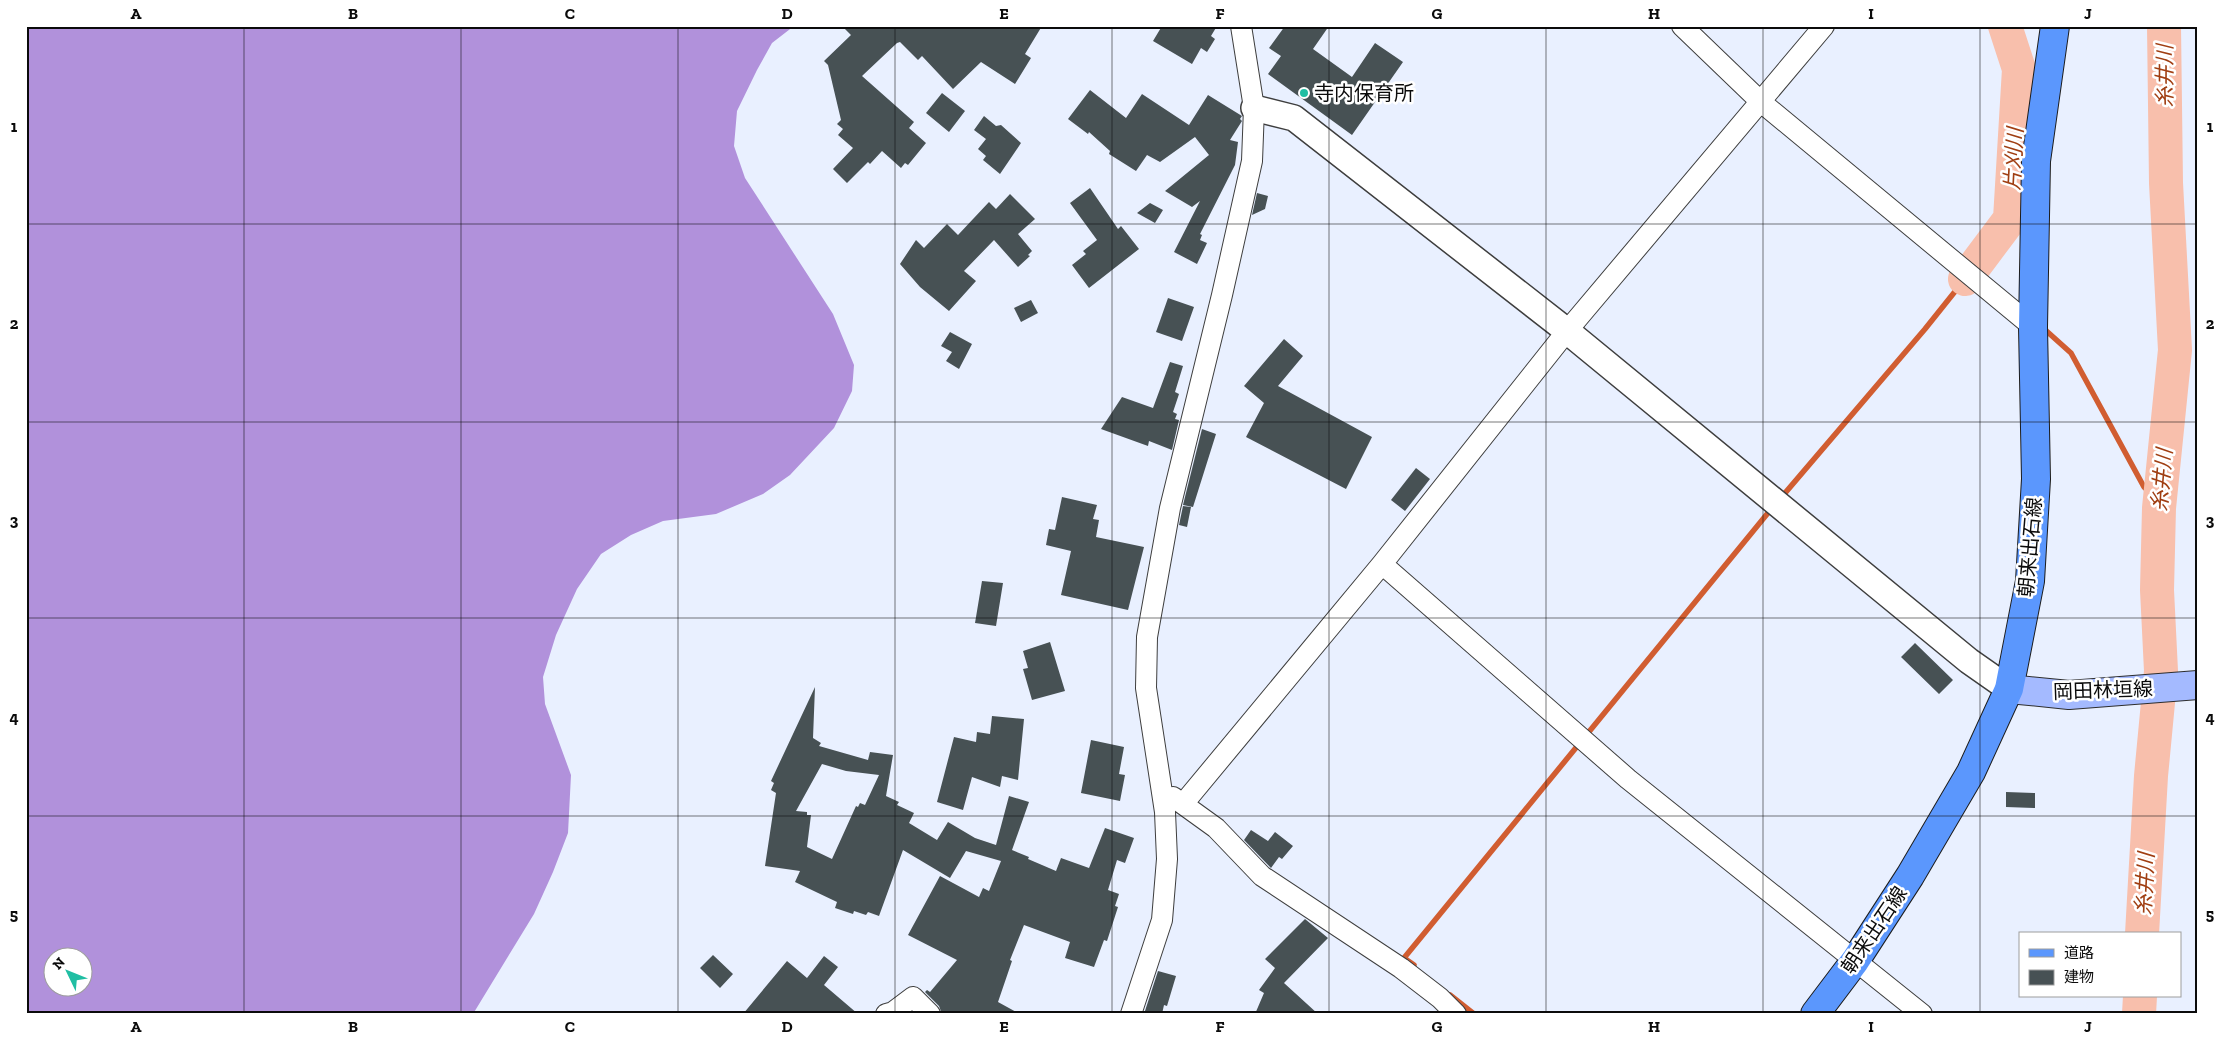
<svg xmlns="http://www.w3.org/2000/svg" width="2224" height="1040" font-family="'Zilla Slab','Noto Sans JP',serif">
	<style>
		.forest { fill: #b191db; fill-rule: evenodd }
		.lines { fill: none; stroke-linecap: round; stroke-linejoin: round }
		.stream { stroke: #d15d31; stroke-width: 5.5 }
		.river { stroke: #f8bfac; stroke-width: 34 }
		.building { fill: #475154; fill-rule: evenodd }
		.minor-casing { stroke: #3e3e3e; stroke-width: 22 }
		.tertiary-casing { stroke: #3e3e3e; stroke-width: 28 }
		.secondary-casing { stroke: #2d2d2d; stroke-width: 30 }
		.primary-casing { stroke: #1c1c1c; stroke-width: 30 }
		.minor { stroke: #fff; stroke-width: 20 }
		.tertiary { stroke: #fff; stroke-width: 25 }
		.secondary { stroke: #a4baff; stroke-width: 28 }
		.primary { stroke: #5b97fd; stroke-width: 28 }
		.grid { fill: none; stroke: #0b0b0b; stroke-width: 1; stroke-opacity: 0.55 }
		.poi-dot { fill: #20bea3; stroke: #fff; stroke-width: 2 }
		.labels { text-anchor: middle; stroke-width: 5; stroke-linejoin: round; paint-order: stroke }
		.poi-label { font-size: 20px; fill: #0b0b0b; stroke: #fff; text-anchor: start }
		.street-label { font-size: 20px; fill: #0b0b0b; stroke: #fff }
		.water-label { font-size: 21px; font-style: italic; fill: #a03e12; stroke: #fff }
		.neatline { fill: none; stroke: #0b0b0b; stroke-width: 2 }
		.grid-label { font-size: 16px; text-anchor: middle; font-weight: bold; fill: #0b0b0b }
	</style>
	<rect width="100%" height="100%" fill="#e9f0ff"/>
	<path class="forest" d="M26,26H794L772,43L757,70L737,111L734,146L745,178L833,314L854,365L852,391L834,428L790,475L763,494L716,514L663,521L631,535L601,554L577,589L556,635L543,677L545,704L571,775L568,833L553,872L534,914L473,1014H26ZM52,958H82V988H52Z"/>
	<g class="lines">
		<path class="stream" d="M2042,327L2071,353L2144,487L2160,502
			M1780,499L1925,329L1965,279
			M1414,965L1404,958L1772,508
			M1450,995L1474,1014"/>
		<path class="river" d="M1965,279L2010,219L2019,69L2005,26
			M2142,934L2151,776L2161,671L2157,590L2159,508L2175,350L2166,183L2164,26
			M2139,1014L2140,996"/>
	</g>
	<path class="building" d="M842,26H1042L1025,54L1031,58L1015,84L981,62L953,89L922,56L918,60L900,42L897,43L862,76L914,122L909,128L926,143L908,165L905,163L901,168L882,151L870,164L868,162L847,183L833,169L853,148L838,135L843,129L837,124L841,120L828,65L824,61L851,35Z
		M1162,26H1217L1211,36L1215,39L1207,52L1201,48L1192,64L1153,41Z
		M1285,26H1329L1313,49L1352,77L1375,43L1403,62L1352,135L1268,74L1281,56L1269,48Z
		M1090,90L1126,118L1142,94L1189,125L1208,95L1242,116L1240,119L1242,121L1230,140L1238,142L1235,165L1200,234L1202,235L1200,240L1207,243L1197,264L1174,252L1200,201L1192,207L1165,191L1209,155L1195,137L1160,162L1147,155L1136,171L1109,154L1110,151L1089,132L1088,134L1068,119Z
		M942,93L965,111L949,132L926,113Z
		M984,116L996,126L1001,125L1021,143L1000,174L983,160L986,156L978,149L986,139L974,130Z
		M1090,188L1118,229L1121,226L1139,249L1089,288L1072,265L1086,254L1083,251L1097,240L1070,203Z
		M1257,193L1268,196L1265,209L1252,215Z
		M1010,194L1035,219L1018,234L1032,251L1028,255L1030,256L1018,267L994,240L964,271L976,281L949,311L920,287L900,264L916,240L924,248L947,224L958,235L989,202L996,209Z
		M1150,203L1163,210L1155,223L1137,213Z
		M1168,298L1194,307L1182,341L1156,332Z
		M1031,300L1038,313L1021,322L1014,308Z
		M950,332L972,344L959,369L946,361L952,352L941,346Z
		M1284,339L1303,356L1278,386L1372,437L1346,489L1246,437L1264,403L1244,386Z
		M1170,362L1183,366L1175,392L1179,394L1173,412L1177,414L1175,419L1179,420L1172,450L1149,441L1148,446L1101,429L1122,397L1153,408Z
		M1202,429L1216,434L1193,507L1183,505Z
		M1416,468L1430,479L1405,511L1391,500Z
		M1062,497L1097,505L1093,519L1099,520L1096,537L1144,547L1128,610L1061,595L1071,551L1046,545L1049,529L1055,530Z
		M1183,506L1191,507L1187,527L1179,525Z
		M982,581L1003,583L996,626L975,623Z
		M1050,642L1065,691L1032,700L1023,669L1028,668L1023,651Z
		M1915,643L1953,680L1939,694L1901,657Z
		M815,687L813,738L821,743L819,746L868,760L870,752L893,755L886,796L899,802L897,805L914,813L909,823L937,840L948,822L975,838L996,845L1009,796L1029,802L1012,850L1029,857L1028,859L1056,871L1061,858L1089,868L1105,828L1134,838L1125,863L1117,860L1108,890L1119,894L1115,906L1118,907L1107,941L1104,940L1094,967L1065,958L1070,942L1024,925L1010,960L1012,961L998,1002L1020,1014H942L939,1006L925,992L927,990L930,992L957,960L908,935L940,876L979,897L983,888L989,891L1001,861L966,851L950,878L903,850L879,916L868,912L866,915L854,911L853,914L835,908L837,902L795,882L800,871L765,866L776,793L771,790L774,783L771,781ZM822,764L846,771L879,775L865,805L860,803L858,807L856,806L832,859L807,847L811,815H807V812L796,811Z
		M992,716L1024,719L1018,780L1002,776L1000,787L972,777L963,810L937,802L954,737L976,742L977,732L990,734Z
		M1091,740L1124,747L1119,774L1125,775L1120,801L1081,793Z
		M2006,792L2035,793V808L2006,807Z
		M1251,830L1268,841L1275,832L1293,846L1282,859L1279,857L1271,868L1244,840Z
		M1305,919L1328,938L1284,983L1318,1014H1255L1264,993L1259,990L1275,968L1265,959Z
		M713,955L733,974L720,988L700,968Z
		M824,956L838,967L824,985L858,1014H743L787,961L807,978Z
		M1158,971L1176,976L1167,1006L1164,1005L1162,1014H1144Z"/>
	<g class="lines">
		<g class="minor-casing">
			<path id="minor" d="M1682,26L1761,102L2033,327
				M1382,564L1628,779L1922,1014
				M1173,797L1216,828L1262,876L1401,968L1440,998L1456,1014
				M1183,804L1382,564L1567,331L1824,26
				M886,1014L893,1012L913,997L930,1014
				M1131,1014L1162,920L1167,859L1165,812L1146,688L1147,637L1170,508L1222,295L1252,161L1254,108L1241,26"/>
		</g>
		<g class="tertiary-casing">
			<path id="tertiary" d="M1254,108L1294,118L1567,331L1969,661L2009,689"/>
		</g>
		<g class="secondary-casing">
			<path id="secondary" d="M2009,689L2069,695L2198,685"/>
		</g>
		<g class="primary-casing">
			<path id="primary" d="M1815,1014L1855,961L1910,876L1971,772L2009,689L2030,581L2036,479L2033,327L2036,161L2055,26"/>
		</g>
		<use href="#minor" class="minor"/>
		<use href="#tertiary" class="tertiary"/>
		<use href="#secondary" class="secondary"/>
		<use href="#primary" class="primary"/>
	</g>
	<path class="grid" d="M244,26V1014M461,26V1014M678,26V1014M895,26V1014M1112,26V1014M1329,26V1014M1546,26V1014M1763,26V1014M1980,26V1014M26,224H2198M26,422H2198M26,618H2198M26,816H2198"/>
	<circle class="poi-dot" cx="1304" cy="93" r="5"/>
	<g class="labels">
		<g class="poi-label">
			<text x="1314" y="100">寺内保育所</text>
		</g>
		<g class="street-label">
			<text transform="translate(2030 547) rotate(-85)" y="7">朝来出石線</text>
			<text transform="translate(2103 690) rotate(-2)" y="7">岡田林垣線</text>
			<text transform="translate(1874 930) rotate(-56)" y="7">朝来出石線</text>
		</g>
		<g class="water-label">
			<text transform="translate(2165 76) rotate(-90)" y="7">糸井川</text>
			<text transform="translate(2014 159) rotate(-87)" y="7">片刈川</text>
			<text transform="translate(2162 480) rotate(-85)" y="7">糸井川</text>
			<text transform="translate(2145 884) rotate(-87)" y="7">糸井川</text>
		</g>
	</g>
	<rect width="2224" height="1040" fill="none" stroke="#ffffff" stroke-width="55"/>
	<rect x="2019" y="932" width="162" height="65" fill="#ffffff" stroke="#9d9d9d"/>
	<rect x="2029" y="949" width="25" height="8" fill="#5b97fd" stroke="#9d9d9d"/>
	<text x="2064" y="958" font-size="15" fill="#0b0b0b">道路</text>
	<rect x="2029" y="970" width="25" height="15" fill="#475154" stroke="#9d9d9d"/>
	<text x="2064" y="982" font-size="15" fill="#0b0b0b">建物</text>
	<g transform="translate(68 972) rotate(313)"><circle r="24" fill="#ffffff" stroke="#9d9d9d"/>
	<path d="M0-4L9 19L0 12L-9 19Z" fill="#20bea3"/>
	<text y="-8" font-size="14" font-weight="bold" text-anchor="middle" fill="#0b0b0b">N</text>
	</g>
	<rect x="28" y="28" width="2168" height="984" class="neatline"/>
	<g class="grid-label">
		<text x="136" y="19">A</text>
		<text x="353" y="19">B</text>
		<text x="570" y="19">C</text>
		<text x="787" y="19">D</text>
		<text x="1004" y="19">E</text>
		<text x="1220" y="19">F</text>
		<text x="1437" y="19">G</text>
		<text x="1654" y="19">H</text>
		<text x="1871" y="19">I</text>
		<text x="2088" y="19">J</text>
		<text x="14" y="132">1</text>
		<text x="2210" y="132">1</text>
		<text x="14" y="329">2</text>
		<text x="2210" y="329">2</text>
		<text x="14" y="526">3</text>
		<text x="2210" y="526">3</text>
		<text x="14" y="723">4</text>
		<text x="2210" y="723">4</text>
		<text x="14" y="920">5</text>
		<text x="2210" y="920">5</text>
		<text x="136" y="1032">A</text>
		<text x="353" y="1032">B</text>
		<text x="570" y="1032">C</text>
		<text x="787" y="1032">D</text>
		<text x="1004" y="1032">E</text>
		<text x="1220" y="1032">F</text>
		<text x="1437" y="1032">G</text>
		<text x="1654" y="1032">H</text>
		<text x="1871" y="1032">I</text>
		<text x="2088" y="1032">J</text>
	</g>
</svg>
